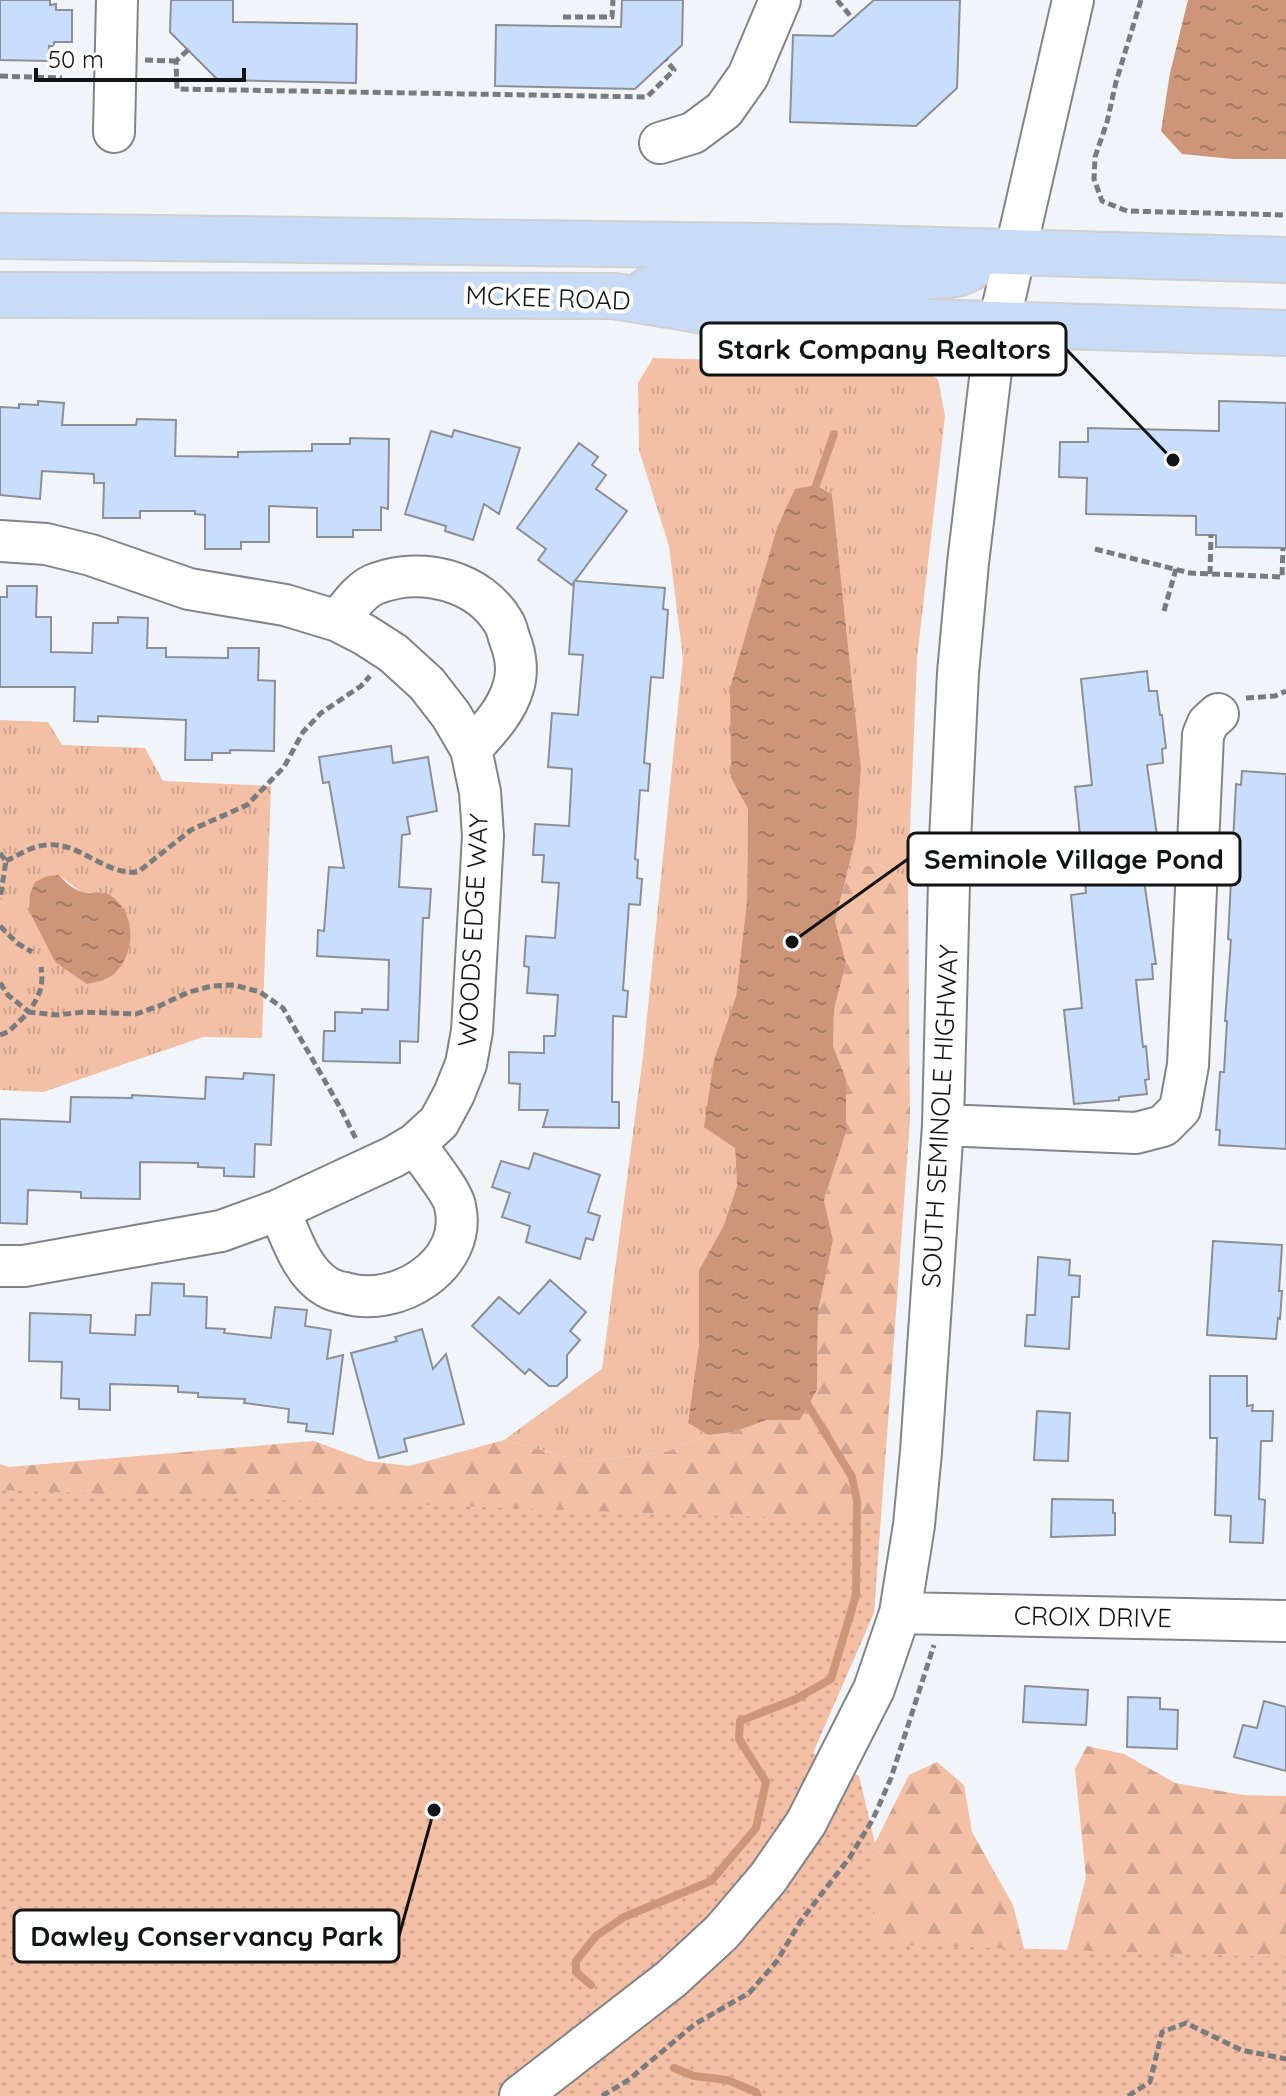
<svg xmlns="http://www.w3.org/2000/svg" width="1286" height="2096" font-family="Quicksand,sans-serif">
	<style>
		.grass { fill: url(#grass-tufts); fill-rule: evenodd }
		.forest { fill: url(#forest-firs) }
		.park { fill: url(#park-dots) }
		.water { fill: url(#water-ripples) }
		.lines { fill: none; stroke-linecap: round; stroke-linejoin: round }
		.stream { stroke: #ce9679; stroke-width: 8 }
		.building { fill: #c9defc; stroke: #8c8f93; stroke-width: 2 }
		.minor-casing { stroke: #828488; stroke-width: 44 }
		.major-casing { stroke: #d0d0d0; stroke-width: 48 }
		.path { stroke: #797b7e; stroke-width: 5; stroke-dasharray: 8 4; stroke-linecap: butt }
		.minor { stroke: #fff; stroke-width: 40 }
		.major { stroke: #c8dcf8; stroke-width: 44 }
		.labels { text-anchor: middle; stroke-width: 8; stroke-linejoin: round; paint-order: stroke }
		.street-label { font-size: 26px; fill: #121314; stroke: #fff }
		.leader { fill: none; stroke: #121314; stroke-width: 3 }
		.callout-dot { fill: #121314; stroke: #fff; stroke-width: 3 }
		.callout { fill: #fff; stroke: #121314; stroke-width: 3 }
		.callout-label { font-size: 28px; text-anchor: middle; font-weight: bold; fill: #121314 }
	</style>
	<defs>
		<pattern id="grass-tufts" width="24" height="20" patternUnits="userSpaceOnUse" patternTransform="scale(2)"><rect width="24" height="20" fill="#f3bfa5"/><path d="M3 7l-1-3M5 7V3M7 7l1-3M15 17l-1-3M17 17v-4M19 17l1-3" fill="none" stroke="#cfa38d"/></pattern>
		<pattern id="forest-firs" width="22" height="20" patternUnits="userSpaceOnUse" patternTransform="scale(2)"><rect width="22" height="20" fill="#f3bfa5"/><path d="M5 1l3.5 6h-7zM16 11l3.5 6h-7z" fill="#cfa38d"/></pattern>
		<pattern id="park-dots" width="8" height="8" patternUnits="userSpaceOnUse" patternTransform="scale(2)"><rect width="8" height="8" fill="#f3bfa5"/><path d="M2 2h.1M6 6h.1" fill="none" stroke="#cfa38d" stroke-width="1.8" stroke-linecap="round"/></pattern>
		<pattern id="water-ripples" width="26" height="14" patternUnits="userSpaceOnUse" patternTransform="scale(2)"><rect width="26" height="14" fill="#ce9679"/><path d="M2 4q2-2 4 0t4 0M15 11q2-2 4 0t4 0" fill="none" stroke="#a67962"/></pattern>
	</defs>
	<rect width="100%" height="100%" fill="#f1f4f9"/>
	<path class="grass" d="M653,358L908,366L938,379L945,416L917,658L908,878L877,864L848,870L856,838L861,768L832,494L817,485L731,778L748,809L747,900L736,996L714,1060L735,1148L737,1186L723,1227L699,1270V1344L688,1423L708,1435L666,1452L585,1462L504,1440L602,1369L643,1057L683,658L669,546L639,450L638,383Z
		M0,720L48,722L62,745L145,748L163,781L271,786L262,1038L203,1037L43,1092L0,1090ZM59,875L81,892H103L116,900L123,910L55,962L29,911Z"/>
	<path class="forest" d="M877,864L908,878L910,1120L874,1613L0,2096V1464L9,1467L314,1441L368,1461L409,1466L504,1440L585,1462L666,1452L708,1435L734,1432L767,1420H800L817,1390L818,1312L833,1240L824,1200L846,1132V1079L833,1046L834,1010L846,963L835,921L848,870Z
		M1087,1746L1124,1754L1175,1783L1243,1795L1286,1796V2096H622L875,1843L909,1775L937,1762L964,1785L972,1832L1013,1905L1024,1949L1067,1950L1086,1877L1075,1769Z"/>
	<path class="park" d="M0,1490L880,1521L874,1613L813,1753L859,1776L875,1843L872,1944L1286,1957V2096H0Z"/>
	<path class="water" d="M1188,0H1286V159H1233L1182,154L1161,131L1170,73Z
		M816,485L832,494L861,768L856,838L835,921L846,963L834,1010L833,1046L846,1079V1132L824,1200L833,1240L818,1312L817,1390L800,1420H767L734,1432L708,1435L688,1423L699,1344V1270L723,1227L737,1186L735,1148L704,1127L714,1060L736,996L747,900L748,809L731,778L730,688L777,528L795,489Z
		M59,875C64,881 72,888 79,891C92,896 102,887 115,899C136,917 135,954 115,973C107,980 97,982 87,984L55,962L29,911L30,894L35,882L47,876Z"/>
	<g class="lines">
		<path class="stream" d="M816,485L834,434
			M591,1985L576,1972V1961L596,1936L624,1917L711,1881L756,1828L766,1782L739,1739L740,1721L796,1699L831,1679L856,1595L857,1501L852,1477L808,1405
			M674,2068L694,2076L727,2080L756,2092L758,2096"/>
	</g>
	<path class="building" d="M0,0H50V5L56,4V10H72V42H54V46H49L48,61L0,60Z
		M171,0H233V22L357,24L356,83L218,80L170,32Z
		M622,0H683L682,45L635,89L495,86L496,25L621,27Z
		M874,0H960L957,88L916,126L790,122L793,35L833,36Z
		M38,401L64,403L62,425H136L137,419L176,420L175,456L238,457V452L312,451V444H350V438L389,439L388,509L381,507V530H353V537H317V508L269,506V542H241V549H205V515L195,514V511H140V518H103L104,483H94V474L42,471L40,499L0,495V407L19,408V404L38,405Z
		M1219,401L1286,403V548L1216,547V535H1196V516L1086,514L1087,478L1059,477L1060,442H1088V428L1219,431Z
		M454,430L520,448L499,514L484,504L473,540L445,531L446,526L405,514L431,431L452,437Z
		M579,443L598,457L592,465L606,475L596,489L627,511L575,581L665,588L663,609L668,610L663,678L651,677L644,763L650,764L648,791L640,790L635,859L638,860L637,878L642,879L640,905L629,904L623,990L628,991L626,1017L613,1016L612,1102H619V1128L543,1127L548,1110H519L520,1084L509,1083V1052L544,1053V1036H555L558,995L527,993L529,967L524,966L526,936L555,938L559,883L542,882L544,855H533L535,824L569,826L572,769L548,767L552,713L578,715L583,655L569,654L574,582L572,585L538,560L546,549L517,528Z
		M7,586H37L36,617H51V652L92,653L93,623H118V617L148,618L147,648H166V657L228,658V648H259L258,680L275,681L274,751L230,750V753H212V760H185L186,720L98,716V722L74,721L75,687H0V597H7Z
		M1147,671L1149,691H1157L1160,715H1162L1166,748L1162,749L1163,763L1147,765L1160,857H1156L1157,871L1143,873L1156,964H1152L1153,979L1136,980L1143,1047L1146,1046L1149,1079L1145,1080L1147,1094L1119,1097V1100L1074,1104L1064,1010L1082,1008L1071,895L1086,893L1075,787L1092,785L1081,679Z
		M391,746L393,763L428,757L437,811L407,817L410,834L402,835L399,887L431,889L429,918H423L418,1042L400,1041V1063L323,1061L324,1031H335V1012L362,1013V1009L388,1010L389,960L317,956L318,930L324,931L329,867L344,868L329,782L323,783L319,757Z
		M1242,771L1286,774V1149L1219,1145L1220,1130H1216L1220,1072H1224L1227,1021H1225L1231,940L1228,939L1236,784L1241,785Z
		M244,1073L274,1075L271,1145L255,1144L254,1177L224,1176V1168L198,1167V1163L140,1162V1199L81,1198V1192L28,1190L27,1224L0,1223V1119L70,1122L71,1097L132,1098V1095L205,1099L206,1077L243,1079Z
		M534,1153L600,1175L588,1212L600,1216L593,1240L586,1238L580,1259L526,1242L530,1226L502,1217L510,1193L492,1187L501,1161L529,1169Z
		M1213,1241L1282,1245L1279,1291H1282L1280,1319L1278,1318L1276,1339L1207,1335Z
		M1038,1257L1070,1260L1069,1275L1080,1276L1079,1297H1072L1069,1349L1025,1346L1027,1315H1035Z
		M550,1280L586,1312L570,1331L580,1340L567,1355V1377L557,1386H549L529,1369L525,1374L472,1326L499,1297L519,1314Z
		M152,1283L184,1284V1296L207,1297L206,1328L225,1329L224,1333L271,1338L275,1307L307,1310L305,1326L331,1330L327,1359L343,1355L333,1434L306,1431L307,1424L288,1422L289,1409L244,1403L245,1399L198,1397V1393L178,1392V1386L110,1384V1410L79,1409V1399L61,1398L62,1362L29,1361L30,1313L91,1315L90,1333L135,1335L136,1315H150Z
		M422,1329L433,1369L446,1354L464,1424L404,1439L407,1451L379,1458L351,1353L397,1341L395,1337Z
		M1210,1376H1247V1406L1253,1405L1252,1411H1273L1272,1441H1261L1259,1499L1265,1500L1263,1543L1230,1542L1231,1516L1215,1515L1217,1438H1210Z
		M1037,1411L1070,1413L1068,1461L1034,1460Z
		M1052,1499L1113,1500V1513H1115V1535L1051,1537Z
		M1025,1686L1088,1690L1086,1725L1023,1722Z
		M1128,1697L1160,1698V1709L1178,1710L1177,1749L1127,1747Z
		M1264,1701L1286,1707V1771L1234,1757L1243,1725L1257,1728Z"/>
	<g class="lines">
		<g class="minor-casing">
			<path id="minor" d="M114,132L117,0
				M660,143L693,133L724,110L748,76L780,0
				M0,541L46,544L91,555L189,589L285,605L338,621L365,635L393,653L427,684L451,715L471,749L480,792L483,836L472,1031L466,1064L454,1094L439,1122L415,1144L393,1157L279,1210L221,1231L24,1266H0
				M338,621C348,608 361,588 378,583C422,567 479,580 504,623C507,628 508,635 510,640C516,655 518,673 513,688C506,712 487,731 471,749
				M943,1125L1136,1133L1163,1126L1180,1109L1188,1065L1203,735L1208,723L1218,714
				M279,1210C291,1236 301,1272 327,1287C332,1290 339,1292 345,1293C396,1309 469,1265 455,1206C453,1193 424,1157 415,1144
				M900,1613L1286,1621
				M520,2096L671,1979L722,1932L768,1878L806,1823L874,1689L900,1613L914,1525L921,1452L943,1125L950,841L958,673L968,563L992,362L999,323L1073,0"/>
		</g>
		<g class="major-casing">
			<path id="major" d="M0,236L835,247L1286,260
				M648,290L720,277L903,280L956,274L969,269
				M0,295L614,296L735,316L1286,333"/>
		</g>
		<path class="path" d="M837,0L853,19
			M1141,0L1116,82L1107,122L1095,157L1094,179L1102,201L1127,211L1286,215
			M563,17H612L613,0
			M188,50L176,61L177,89L647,97L674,70L666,60
			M145,60L176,61
			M0,76L62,78
			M1095,549L1190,573L1282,577L1283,548
			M1210,574L1211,535
			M1164,611L1176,569
			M1246,698L1275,696L1286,691
			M0,853L6,861L0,899
			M6,861C19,855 33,845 48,845C80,842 106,876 138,872L191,830L247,805L284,767L303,732L321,713L361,686L370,676
			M0,926L17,943L32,952
			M0,983L8,995L29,1012C39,995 44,988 41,967
			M0,1035L8,1032L29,1012L57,1015L83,1012L136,1014L159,1006L189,992L212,986L234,985L260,992L283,1008L341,1109L357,1141
			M602,2096L627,2081L695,2024L749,1993L777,1961L800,1922L850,1857L873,1819L891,1778L934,1645
			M1128,2096L1150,2082L1162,2032L1186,2023L1241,2050L1286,2059"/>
		<use href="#minor" class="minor"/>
		<use href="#major" class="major"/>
	</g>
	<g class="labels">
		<g class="street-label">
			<text transform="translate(548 298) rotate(2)" y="9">MCKEE ROAD</text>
			<text transform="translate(473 930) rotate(-87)" y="9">WOODS EDGE WAY</text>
			<text transform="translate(940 1116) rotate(-87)" y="9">SOUTH SEMINOLE HIGHWAY</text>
			<text transform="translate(1093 1617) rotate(1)" y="9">CROIX DRIVE</text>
		</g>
	</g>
	<path class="leader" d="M1173 460L1066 349M792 942L908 859M434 1810L399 1936"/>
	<g class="callout-dot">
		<circle cx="1173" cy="460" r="8"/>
		<circle cx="792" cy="942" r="8"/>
		<circle cx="434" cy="1810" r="8"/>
	</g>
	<g class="callout">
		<rect x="701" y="323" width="365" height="52" rx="8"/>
		<rect x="908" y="833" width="332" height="52" rx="8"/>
		<rect x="14" y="1910" width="385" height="52" rx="8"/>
	</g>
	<g class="callout-label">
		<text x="884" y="359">Stark Company Realtors</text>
		<text x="1074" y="869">Seminole Village Pond</text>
		<text x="207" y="1946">Dawley Conservancy Park</text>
	</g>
	<path d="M36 68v12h208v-12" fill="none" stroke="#121314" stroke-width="4"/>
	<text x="48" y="68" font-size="24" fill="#121314" stroke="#ffffff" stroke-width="6" paint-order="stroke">50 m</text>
</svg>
